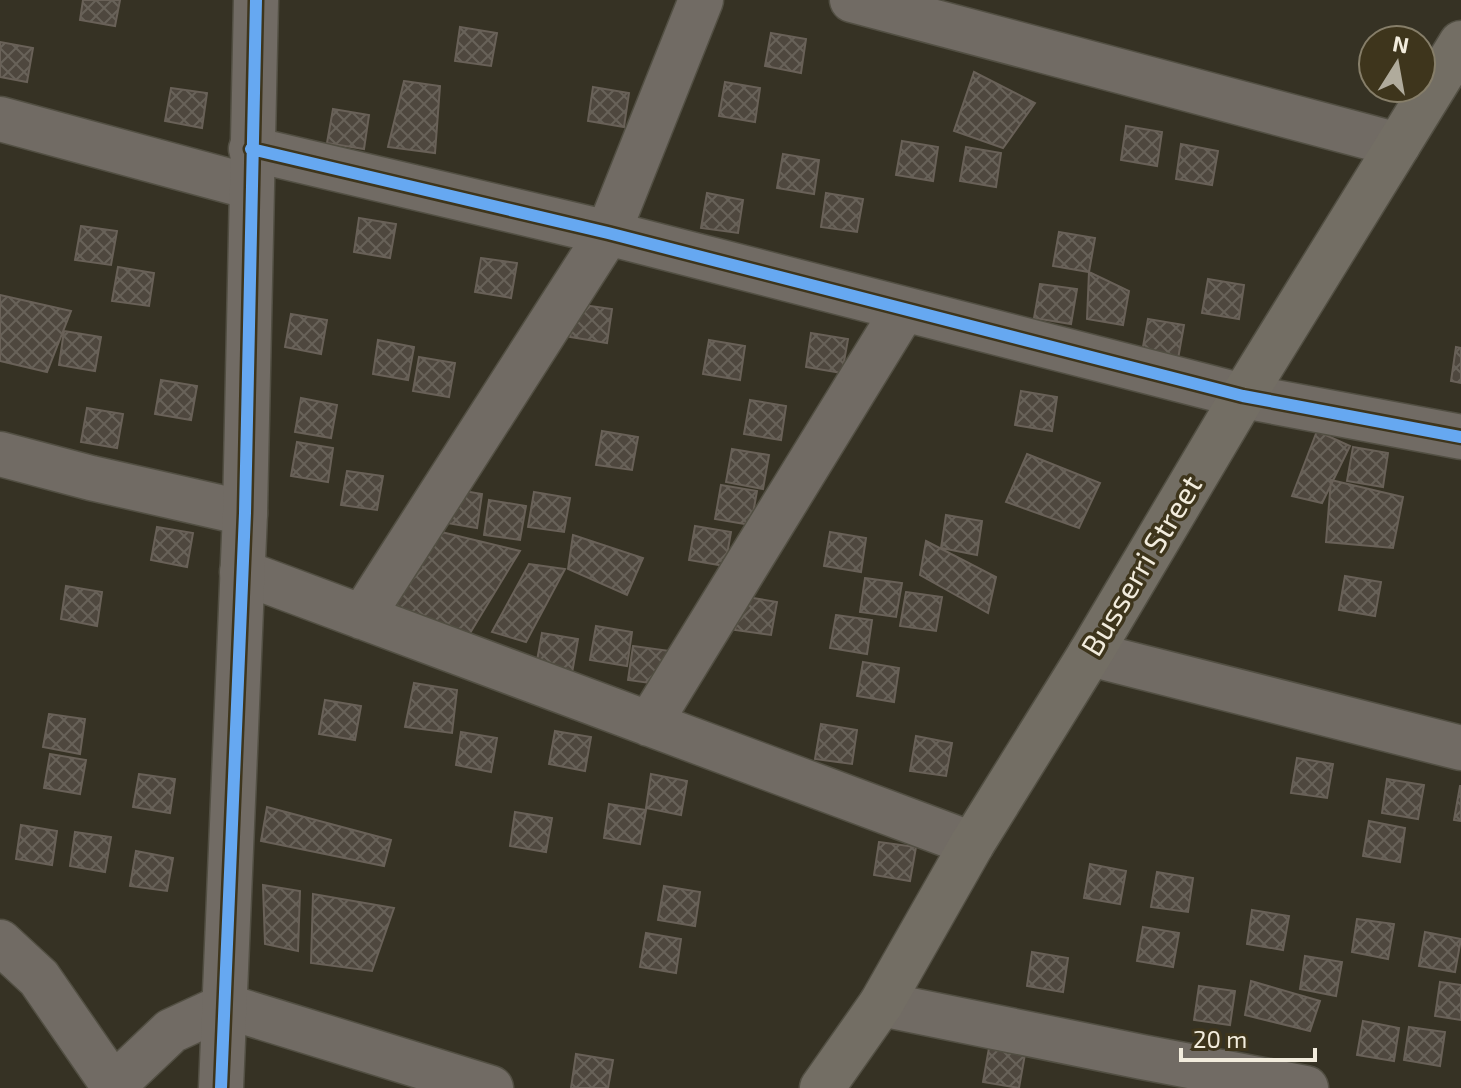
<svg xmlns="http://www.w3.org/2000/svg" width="1461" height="1088" font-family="'Exo 2',sans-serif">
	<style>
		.building { fill: url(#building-cross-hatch); stroke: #696158; stroke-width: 2 }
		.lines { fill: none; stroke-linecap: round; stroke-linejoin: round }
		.minor-casing { stroke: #524f43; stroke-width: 47 }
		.tertiary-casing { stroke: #524f43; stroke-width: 47 }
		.secondary-casing { stroke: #524f43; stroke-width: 47 }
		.minor { stroke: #716b64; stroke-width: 44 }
		.tertiary { stroke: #716b64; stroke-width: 44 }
		.secondary { stroke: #736e64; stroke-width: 44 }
		.cycleway-casing { stroke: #3e351c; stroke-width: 17 }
		.cycleway { stroke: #66a8f1; stroke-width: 12 }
		.labels { text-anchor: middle; stroke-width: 7; stroke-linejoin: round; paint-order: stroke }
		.street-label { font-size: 30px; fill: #f2ecdd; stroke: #3e351c }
	</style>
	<defs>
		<pattern id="building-cross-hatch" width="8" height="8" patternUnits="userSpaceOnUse" patternTransform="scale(2)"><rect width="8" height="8" fill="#4e473e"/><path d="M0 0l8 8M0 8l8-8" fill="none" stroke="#686259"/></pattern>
	</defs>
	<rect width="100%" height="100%" fill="#363224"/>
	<path class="building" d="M83,0H120L115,26L80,20Z
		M460,27L497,33L491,66L455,61Z
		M771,33L806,39L801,73L765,66Z
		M0,42L33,48L27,82L0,77Z
		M974,72L1035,103L1003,148L954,131Z
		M404,81L440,86L435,153L388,147Z
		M725,82L760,88L755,122L719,116Z
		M593,87L629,93L624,127L588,121Z
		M171,88L207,93L202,128L165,121Z
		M333,109L369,115L364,149L327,143Z
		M1126,126L1162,132L1157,166L1121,160Z
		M902,141L938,147L933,181L896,175Z
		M1181,144L1218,151L1212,185L1176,179Z
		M966,147L1001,153L996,187L960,181Z
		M783,154L819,160L814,194L777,188Z
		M707,193L743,200L738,233L701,228Z
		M826,193L863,199L857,232L821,227Z
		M359,218L396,224L390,258L354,252Z
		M81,226L117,231L111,265L75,260Z
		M1059,232L1095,238L1089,272L1053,266Z
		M481,258L517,263L511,298L475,292Z
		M118,267L154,273L149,306L112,301Z
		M1089,272L1129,291L1123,325L1087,319Z
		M1208,279L1244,285L1239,319L1202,313Z
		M1040,284L1077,289L1071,324L1034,318Z
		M0,295L71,311L47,372L0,361Z
		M576,304L612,309L607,343L570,337Z
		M291,314L327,320L321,354L285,347Z
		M1148,319L1184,325L1178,359L1142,352Z
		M64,331L101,337L95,371L59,365Z
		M811,333L848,339L842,373L806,367Z
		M378,340L414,347L408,380L373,374Z
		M709,340L745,346L740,380L703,374Z
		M1456,347L1461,348V383L1451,381Z
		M419,357L455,363L449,397L413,391Z
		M161,380L197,386L191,420L155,414Z
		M1021,391L1057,397L1052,431L1015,425Z
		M301,398L337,405L331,438L295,432Z
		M750,400L786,406L781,440L744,434Z
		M87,408L123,414L117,448L81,442Z
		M602,431L638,437L632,470L596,465Z
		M1317,431L1350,446L1322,503L1292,496Z
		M297,442L333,448L328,482L291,476Z
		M1353,447L1388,453L1383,487L1347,481Z
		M732,449L769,455L763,489L726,482Z
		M1027,454L1100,483L1079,528L1006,502Z
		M347,471L383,476L377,510L341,505Z
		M1331,480L1403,497L1393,548L1326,542Z
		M721,485L757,491L751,525L715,519Z
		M447,488L482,494L477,528L441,522Z
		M534,492L570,498L564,532L528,527Z
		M489,500L526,506L520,540L484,535Z
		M946,515L982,521L977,555L941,548Z
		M695,526L731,532L725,566L689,560Z
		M157,527L193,533L187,567L151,560Z
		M429,529L520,551L467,638L380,606Z
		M830,532L866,538L861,572L824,566Z
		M573,535L643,558L627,595L568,569Z
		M926,541L996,577L988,613L920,575Z
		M529,564L565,569L526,642L492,632Z
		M1345,576L1381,582L1375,616L1339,610Z
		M865,578L902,583L896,617L860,612Z
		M66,586L102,592L97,626L61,619Z
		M906,592L942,597L936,631L900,626Z
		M741,596L777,602L771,635L735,630Z
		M836,615L872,620L867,654L830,648Z
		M596,626L632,632L627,666L590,660Z
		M542,633L578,639L572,673L536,666Z
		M633,646L670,651L664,685L628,680Z
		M863,662L899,668L894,702L857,696Z
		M414,683L457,690L452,733L405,727Z
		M325,700L361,706L355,740L319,734Z
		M49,714L85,719L80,754L43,747Z
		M821,724L857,730L852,764L815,759Z
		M555,731L591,737L585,771L549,764Z
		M461,732L497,738L491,772L456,765Z
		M916,736L952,743L946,776L910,771Z
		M50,754L86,760L80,794L44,788Z
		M1297,758L1333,764L1327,798L1291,793Z
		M139,774L175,779L170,813L133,807Z
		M651,774L687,781L681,815L646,808Z
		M1387,779L1424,785L1418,819L1382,813Z
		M1460,786H1461V821L1454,820Z
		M609,804L646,810L640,844L604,838Z
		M267,807L391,840L384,866L261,841Z
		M515,812L552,818L546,852L510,846Z
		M1369,821L1405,828L1400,862L1363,856Z
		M21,825L57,831L52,865L16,859Z
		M75,832L111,837L105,872L70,866Z
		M879,842L916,847L910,881L874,875Z
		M136,851L173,858L167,891L130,886Z
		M1090,864L1126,871L1120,904L1084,898Z
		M1157,872L1193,878L1188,912L1151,907Z
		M263,885L300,891L298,951L265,944Z
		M664,886L700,892L695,926L658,920Z
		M313,894L394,908L372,971L311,963Z
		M1252,910L1289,916L1283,950L1247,944Z
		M1357,919L1394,924L1388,959L1352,952Z
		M1143,927L1179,933L1173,967L1137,961Z
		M1425,932L1461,939L1455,972L1419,966Z
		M646,933L681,939L676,973L640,967Z
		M1032,952L1068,958L1063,992L1027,986Z
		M1305,956L1342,962L1336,996L1300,989Z
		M1251,981L1320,1001L1310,1031L1245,1015Z
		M1440,982L1461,985V1020L1435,1016Z
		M1199,986L1235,991L1230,1025L1194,1020Z
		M1363,1021L1399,1028L1394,1061L1357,1055Z
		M1409,1027L1445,1032L1440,1066L1404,1060Z
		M989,1048L1025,1054L1019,1088L983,1082Z
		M576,1054L613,1060L608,1088H571Z"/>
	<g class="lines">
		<g class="minor-casing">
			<path id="minor" d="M852,0L1398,145
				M0,119L251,187
				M251,149L608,233L1243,396L1461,437
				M0,454L91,478L245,513
				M242,572L972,844
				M362,617L608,233L701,0
				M1090,654L1461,748
				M649,724L904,309
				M0,942L39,978L115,1088
				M881,1004L1142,1057L1306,1088
				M111,1088L171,1031L225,1006L491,1088"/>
		</g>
		<g class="tertiary-casing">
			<path id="tertiary" d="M221,1088L245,513L256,0"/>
		</g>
		<g class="secondary-casing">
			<path id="secondary" d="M822,1088L881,1004L972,844L1090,654L1243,396L1461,43"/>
		</g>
		<use href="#minor" class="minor"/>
		<use href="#tertiary" class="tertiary"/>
		<use href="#secondary" class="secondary"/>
		<g class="cycleway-casing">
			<path id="cycleway" d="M251,149L608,233L1243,396L1461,437
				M221,1088L245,513L256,0"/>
		</g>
		<use href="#cycleway" class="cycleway"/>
	</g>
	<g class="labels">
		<g class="street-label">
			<text transform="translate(1142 566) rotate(-59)" y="10">Busserri Street</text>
		</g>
	</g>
	<g transform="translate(1397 64) rotate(11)"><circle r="38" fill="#3e351c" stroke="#867e69" stroke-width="2"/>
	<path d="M0-6L14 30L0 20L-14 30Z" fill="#b0ab9c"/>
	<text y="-12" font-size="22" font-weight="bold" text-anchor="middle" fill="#f2ecdd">N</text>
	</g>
	<path d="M1181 1048v12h134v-12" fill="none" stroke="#f2ecdd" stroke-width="4"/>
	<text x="1193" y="1048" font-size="24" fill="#f2ecdd" stroke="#3e351c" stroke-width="6" paint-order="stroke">20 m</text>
</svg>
